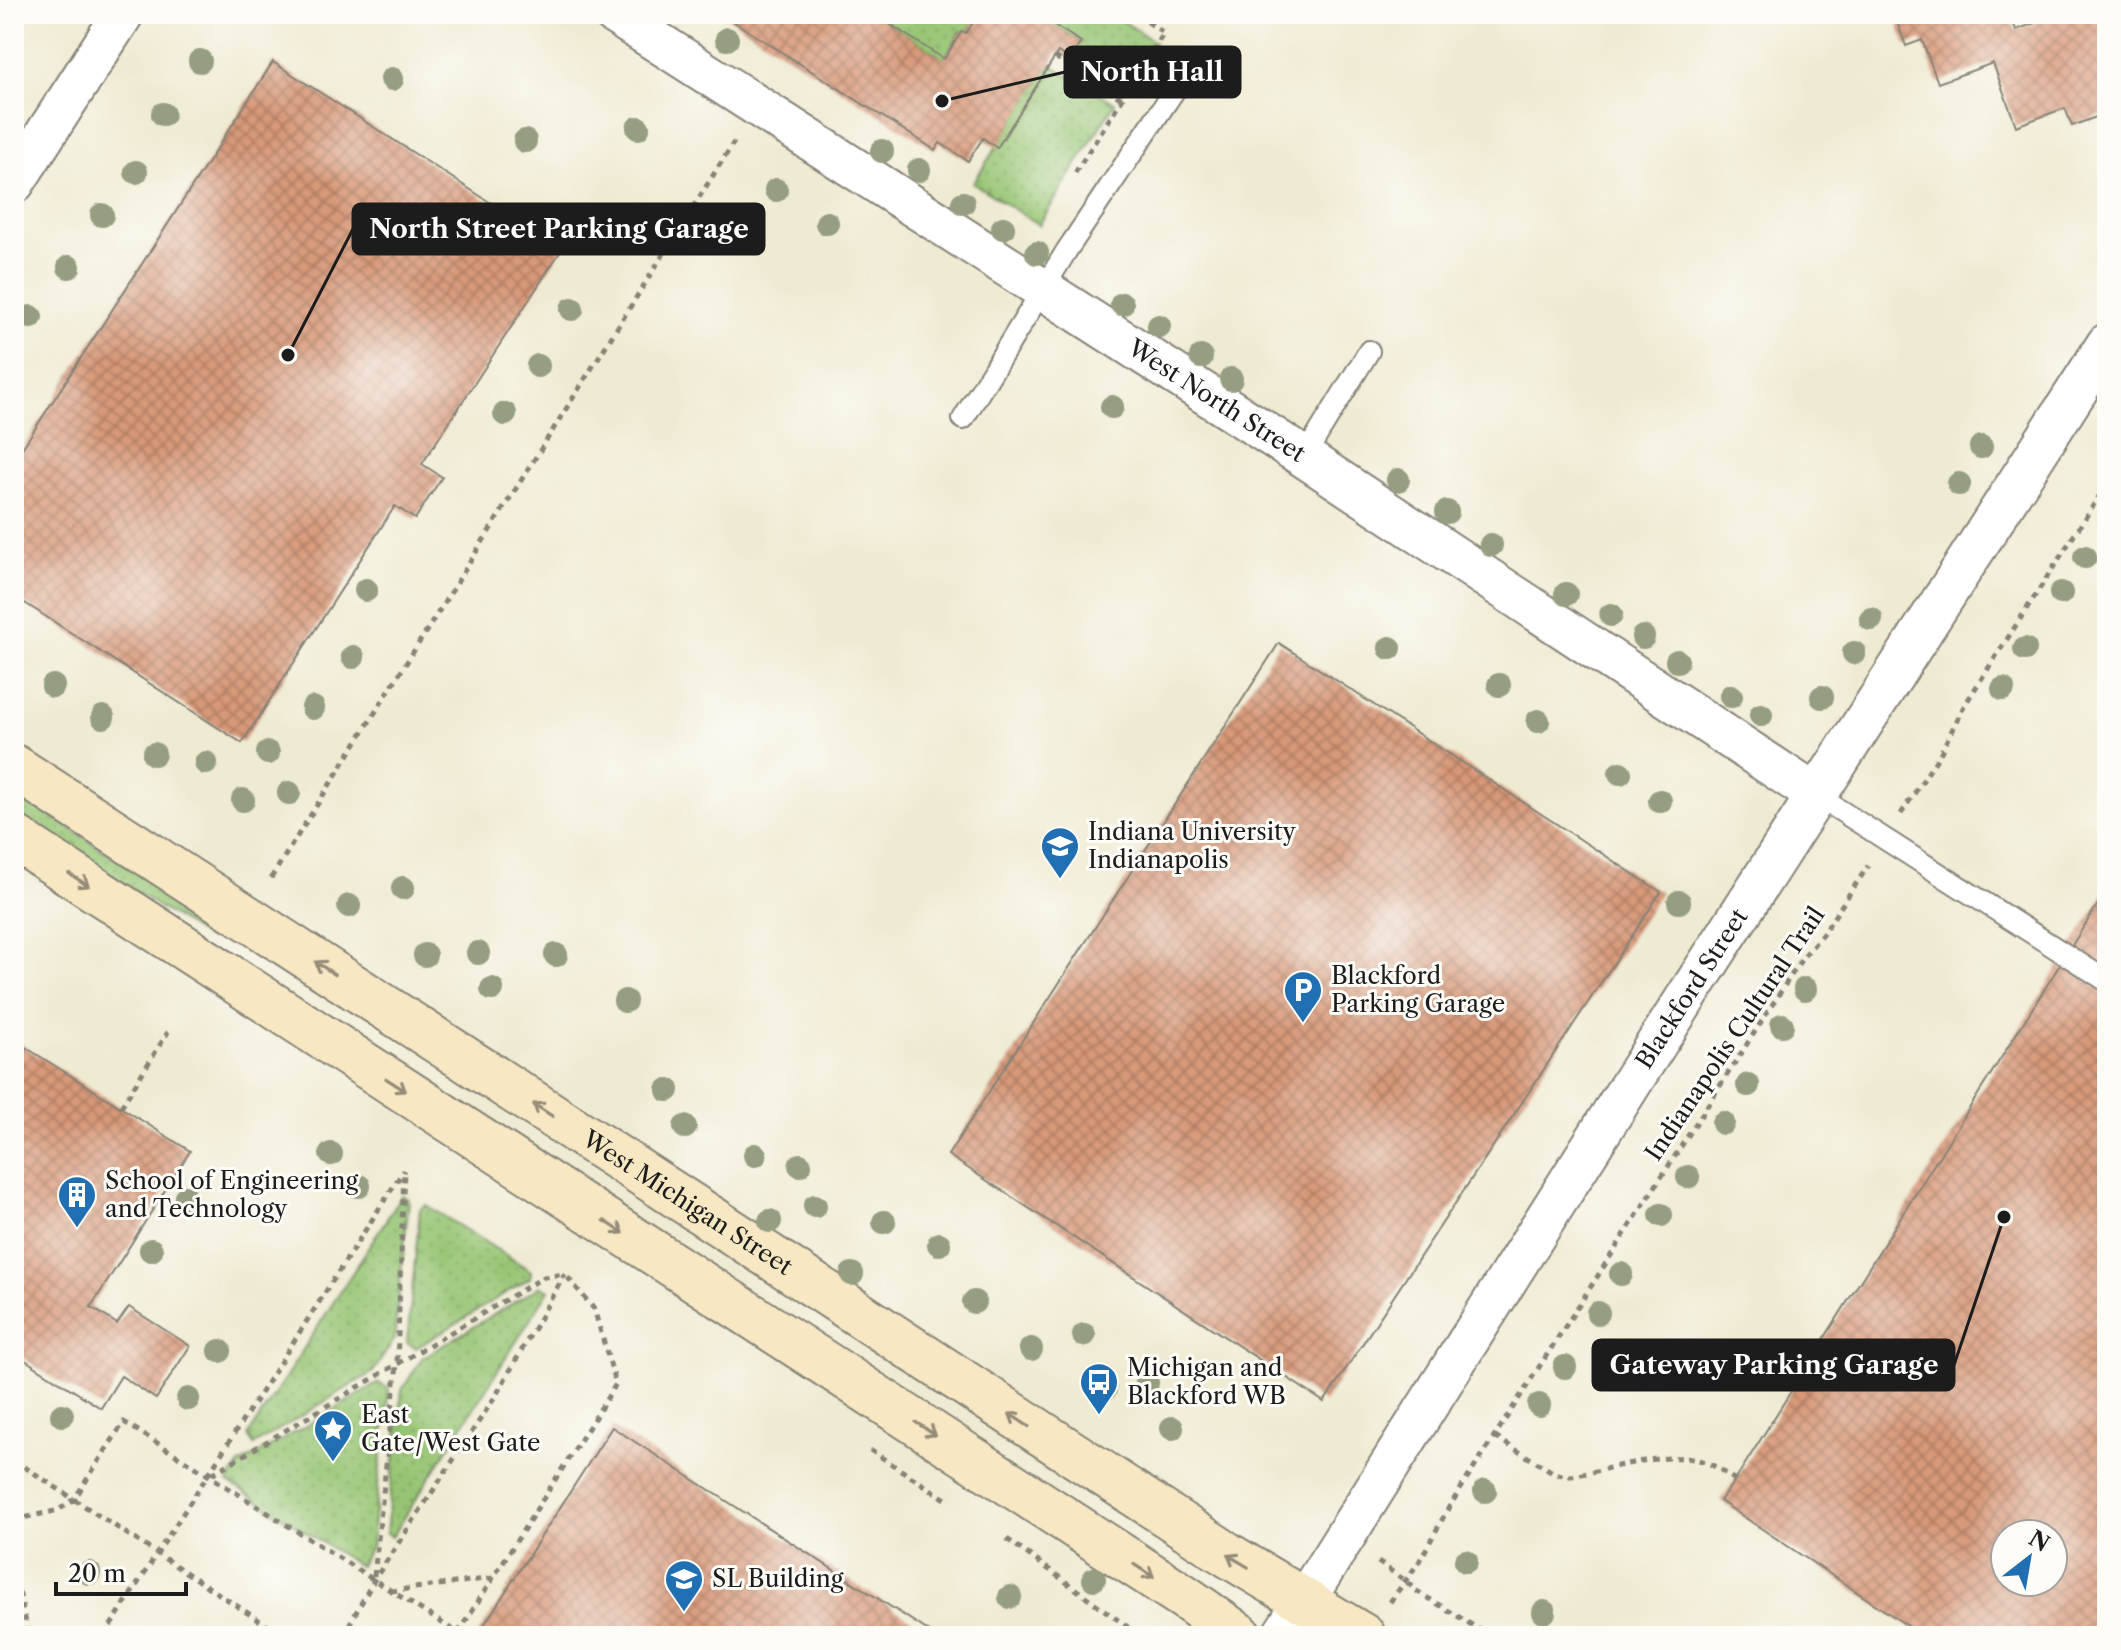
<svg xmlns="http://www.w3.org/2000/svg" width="2121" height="1650" font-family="'Libre Caslon Text',serif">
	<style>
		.grass { fill: url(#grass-dots); stroke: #597047; stroke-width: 2 }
		.building { fill: url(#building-cross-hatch); fill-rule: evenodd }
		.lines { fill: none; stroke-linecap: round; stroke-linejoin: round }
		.lane-casing { stroke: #868377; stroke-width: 24 }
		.street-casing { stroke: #868377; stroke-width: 44 }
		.secondary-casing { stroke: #868377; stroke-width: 48 }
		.path { stroke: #868377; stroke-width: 5; stroke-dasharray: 6 6; stroke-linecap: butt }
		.lane { stroke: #fff; stroke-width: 20 }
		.street { stroke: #fff; stroke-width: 40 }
		.secondary { stroke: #f7e8c3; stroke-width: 44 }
		.tree { fill: #969e81 }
		.oneway { stroke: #948c78 }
		.labels { text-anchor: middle; stroke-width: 6; stroke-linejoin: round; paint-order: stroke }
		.street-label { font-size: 24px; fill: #1c1c1c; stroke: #fdfcf7 }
		.poi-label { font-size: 24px; fill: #1c1c1c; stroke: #fdfcf7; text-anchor: start }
		.leader { fill: none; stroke: #1c1c1c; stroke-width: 3 }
		.callout-dot { fill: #1c1c1c; stroke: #fdfcf7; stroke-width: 3 }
		.callout { fill: #1c1c1c; stroke: #1c1c1c; stroke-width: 3 }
		.callout-label { font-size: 26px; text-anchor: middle; font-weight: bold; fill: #fff }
	</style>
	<defs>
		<pattern id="grass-dots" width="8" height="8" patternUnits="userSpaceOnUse" patternTransform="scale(2)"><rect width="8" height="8" fill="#96c472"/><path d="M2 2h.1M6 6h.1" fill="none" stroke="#81a862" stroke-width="1.8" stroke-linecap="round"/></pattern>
		<pattern id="building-cross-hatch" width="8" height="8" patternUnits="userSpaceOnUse" patternTransform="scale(2)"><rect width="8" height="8" fill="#d89979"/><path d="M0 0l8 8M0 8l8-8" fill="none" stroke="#ae7c62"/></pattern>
	</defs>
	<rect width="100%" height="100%" fill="#fdfcf7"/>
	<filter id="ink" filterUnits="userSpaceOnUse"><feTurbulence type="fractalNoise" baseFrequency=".0125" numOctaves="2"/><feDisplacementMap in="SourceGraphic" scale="16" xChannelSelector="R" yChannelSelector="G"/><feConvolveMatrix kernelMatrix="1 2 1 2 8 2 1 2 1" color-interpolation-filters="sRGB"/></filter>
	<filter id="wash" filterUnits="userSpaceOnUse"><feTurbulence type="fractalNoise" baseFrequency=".006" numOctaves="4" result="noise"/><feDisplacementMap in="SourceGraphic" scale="32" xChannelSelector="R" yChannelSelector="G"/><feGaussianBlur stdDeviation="1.8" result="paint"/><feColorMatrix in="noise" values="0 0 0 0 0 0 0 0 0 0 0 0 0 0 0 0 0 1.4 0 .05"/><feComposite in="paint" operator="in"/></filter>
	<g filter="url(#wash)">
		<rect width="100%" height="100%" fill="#efead2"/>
		<path class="grass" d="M874,14H979L966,33L961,31L944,59Z
			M1055,14H1112L1155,42L1122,93L1070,60L1081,42L1048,21Z
			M1050,64L1115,103L1039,225L973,183Z
			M14,792L219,925L210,940L14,813Z
			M402,1195L409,1200L394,1340L373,1372L254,1445L248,1436Z
			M426,1205L531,1271L530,1278L416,1348L407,1343L420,1209Z
			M541,1286L549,1290L392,1537L386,1532L402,1390L422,1358Z
			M379,1383L389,1389L371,1547L359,1566L228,1482L239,1465Z"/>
		<g id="blocks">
			<path class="building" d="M722,14H874L944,59L962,31L966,33L979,14H1041L1040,16L1081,42L1070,60L1058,52L997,148L983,138L968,161L940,143L935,150Z
				M1894,14H2010L2016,30L2060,14H2107V113L2072,126L2065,108L2016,126L1993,63L1938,83L1922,40L1906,46Z
				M273,62L562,249L422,464L442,477L415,519L395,506L242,743L14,596V461Z
				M1279,643L1661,892L1324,1402L948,1155Z
				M2105,893L2107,894V1636H1923L1720,1501L1735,1480ZM2005,1534H2053V1582H2005Z
				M14,1040L190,1151L91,1307L117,1324L129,1307L190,1346L156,1399L121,1376L101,1408L14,1353Z
				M612,1427L936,1636H477Z"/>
		</g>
	</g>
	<g filter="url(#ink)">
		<use href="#blocks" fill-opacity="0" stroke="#868377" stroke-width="2"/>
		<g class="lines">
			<g class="lane-casing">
				<path id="lane" d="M963,419L1067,250L1180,82
					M1304,457L1369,351
					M1816,795L2107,981"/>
			</g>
			<g class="street-casing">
				<g id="street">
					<path id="s1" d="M614,14L1304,457L1816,795"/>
					<path d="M14,183L123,14"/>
					<path id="s2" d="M1282,1636L1637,1074L2107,344"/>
				</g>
			</g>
			<g class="secondary-casing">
				<g id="secondary">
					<path id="s3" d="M14,767L828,1294L1228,1555L1363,1636"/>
					<path d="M14,837L1186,1598L1240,1636"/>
				</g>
			</g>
			<path class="path" d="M1055,57L1122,99
				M1075,173L1164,33L1136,14
				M1901,814L1940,754L1964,706L2107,484
				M271,878L734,142
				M121,1107L168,1032
				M1495,1437L1556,1474L1571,1476C1609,1470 1664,1450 1702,1461C1713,1464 1725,1473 1735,1480
				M870,1450L949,1501
				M14,1460L283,1636
				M212,1474L544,1277L564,1274
				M14,1520L59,1510L75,1498L124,1422L458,1633L456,1636
				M1007,1539L1140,1636
				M1378,1562L1406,1581L1415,1590L1490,1636
				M14,1569L29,1636
				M374,1576L397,1364L404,1171
				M391,1591L493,1578
				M1390,1602L1419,1562L1449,1507L1803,957L1822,935L1868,866
				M458,1633L616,1384L594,1309L565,1274
				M104,1636L404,1170
				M343,1636L374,1580L495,1397L565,1274"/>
			<use href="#lane" class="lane"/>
			<use href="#street" class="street"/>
			<use href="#secondary" class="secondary"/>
		</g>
		<g class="tree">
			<circle cx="727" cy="39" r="12"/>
			<circle cx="200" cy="61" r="12"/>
			<circle cx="392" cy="79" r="12"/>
			<circle cx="163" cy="114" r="12"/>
			<circle cx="638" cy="128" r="12"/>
			<circle cx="525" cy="141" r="12"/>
			<circle cx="882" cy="151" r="12"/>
			<circle cx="919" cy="170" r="12"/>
			<circle cx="136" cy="172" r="12"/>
			<circle cx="776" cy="190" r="12"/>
			<circle cx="963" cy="203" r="12"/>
			<circle cx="102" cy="215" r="12"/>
			<circle cx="827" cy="223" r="12"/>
			<circle cx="1003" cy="228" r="12"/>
			<circle cx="1037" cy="253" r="12"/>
			<circle cx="69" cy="267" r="12"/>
			<circle cx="1122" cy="304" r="12"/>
			<circle cx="572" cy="309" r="12"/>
			<circle cx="31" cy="317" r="12"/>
			<circle cx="1159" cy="326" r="12"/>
			<circle cx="1201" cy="357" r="12"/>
			<circle cx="538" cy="366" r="12"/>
			<circle cx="1231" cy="379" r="12"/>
			<circle cx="1112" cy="407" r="12"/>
			<circle cx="505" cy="414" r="12"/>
			<circle cx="1981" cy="447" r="12"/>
			<circle cx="1398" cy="480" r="12"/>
			<circle cx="1959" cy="484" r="12"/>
			<circle cx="1447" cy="512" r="12"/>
			<circle cx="1491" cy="545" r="12"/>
			<circle cx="2085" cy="557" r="12"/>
			<circle cx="366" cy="590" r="12"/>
			<circle cx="2061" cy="593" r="12"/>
			<circle cx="1566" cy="594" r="12"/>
			<circle cx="1611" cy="615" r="12"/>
			<circle cx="1871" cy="619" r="12"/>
			<circle cx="1643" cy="637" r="12"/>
			<circle cx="1390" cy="648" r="12"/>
			<circle cx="2025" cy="649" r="12"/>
			<circle cx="1854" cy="653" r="12"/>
			<circle cx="353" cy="657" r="12"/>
			<circle cx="1677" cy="661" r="12"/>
			<circle cx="1499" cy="685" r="12"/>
			<circle cx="53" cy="686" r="12"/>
			<circle cx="2003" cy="689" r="12"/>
			<circle cx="1731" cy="696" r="12"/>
			<circle cx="1822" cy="697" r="12"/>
			<circle cx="313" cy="708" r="12"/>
			<circle cx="1761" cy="715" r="12"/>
			<circle cx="103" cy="717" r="12"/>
			<circle cx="1538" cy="721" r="12"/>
			<circle cx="268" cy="753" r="12"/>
			<circle cx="154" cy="754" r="12"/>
			<circle cx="206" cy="763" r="12"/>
			<circle cx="1620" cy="773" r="12"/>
			<circle cx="289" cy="793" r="12"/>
			<circle cx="243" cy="800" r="12"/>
			<circle cx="1660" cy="801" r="12"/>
			<circle cx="403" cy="888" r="12"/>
			<circle cx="1679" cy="902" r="12"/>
			<circle cx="349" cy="906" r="12"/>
			<circle cx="478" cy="953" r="12"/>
			<circle cx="425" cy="955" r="12"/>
			<circle cx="556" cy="955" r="12"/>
			<circle cx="492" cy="989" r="12"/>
			<circle cx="1805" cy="989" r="12"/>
			<circle cx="625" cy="1001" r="12"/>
			<circle cx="1782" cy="1025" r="12"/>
			<circle cx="1748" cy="1085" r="12"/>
			<circle cx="668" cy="1090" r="12"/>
			<circle cx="1723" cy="1123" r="12"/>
			<circle cx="685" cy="1127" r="12"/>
			<circle cx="331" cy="1154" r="12"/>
			<circle cx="755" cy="1155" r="12"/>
			<circle cx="800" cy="1165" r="12"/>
			<circle cx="1688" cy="1177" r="12"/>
			<circle cx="359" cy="1186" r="12"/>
			<circle cx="186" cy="1197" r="12"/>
			<circle cx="815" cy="1206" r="12"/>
			<circle cx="1661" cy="1215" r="12"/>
			<circle cx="770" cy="1221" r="12"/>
			<circle cx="884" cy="1222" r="12"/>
			<circle cx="939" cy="1244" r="12"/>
			<circle cx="151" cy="1250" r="12"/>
			<circle cx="852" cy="1274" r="12"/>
			<circle cx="1621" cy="1274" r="12"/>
			<circle cx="974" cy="1302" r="12"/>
			<circle cx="1598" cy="1313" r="12"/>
			<circle cx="1084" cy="1335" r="12"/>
			<circle cx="1031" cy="1349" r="12"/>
			<circle cx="220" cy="1351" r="12"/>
			<circle cx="1565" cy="1367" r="12"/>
			<circle cx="1147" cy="1383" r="12"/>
			<circle cx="1105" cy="1389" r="12"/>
			<circle cx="188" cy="1399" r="12"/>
			<circle cx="1539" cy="1405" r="12"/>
			<circle cx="62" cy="1415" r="12"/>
			<circle cx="1172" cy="1428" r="12"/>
			<circle cx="1485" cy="1491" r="12"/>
			<circle cx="1466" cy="1561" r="12"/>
			<circle cx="89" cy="1573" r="12"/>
			<circle cx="1094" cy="1579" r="12"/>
			<circle cx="1010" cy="1597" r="12"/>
			<circle cx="1544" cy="1612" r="12"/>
		</g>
		<defs><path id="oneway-shaft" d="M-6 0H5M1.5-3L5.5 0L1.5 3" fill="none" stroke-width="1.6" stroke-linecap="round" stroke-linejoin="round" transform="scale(2)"/></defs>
		<g class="oneway">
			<use href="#oneway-shaft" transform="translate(79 880) rotate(33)"/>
			<use href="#oneway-shaft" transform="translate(325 968) rotate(-147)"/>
			<use href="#oneway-shaft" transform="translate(396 1085) rotate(33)"/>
			<use href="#oneway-shaft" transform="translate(543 1110) rotate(-147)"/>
			<use href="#oneway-shaft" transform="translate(614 1227) rotate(33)"/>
			<use href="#oneway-shaft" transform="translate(1019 1420) rotate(-147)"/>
			<use href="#oneway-shaft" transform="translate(926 1429) rotate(33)"/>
			<use href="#oneway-shaft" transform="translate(1238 1561) rotate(-149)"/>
			<use href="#oneway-shaft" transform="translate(1144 1571) rotate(33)"/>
		</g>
	</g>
	<defs>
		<g id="university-pin" transform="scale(2)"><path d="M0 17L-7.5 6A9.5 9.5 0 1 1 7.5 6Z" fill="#1f6fb2" stroke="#fdfcf7"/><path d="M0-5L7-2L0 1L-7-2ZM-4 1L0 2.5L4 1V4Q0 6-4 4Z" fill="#fff"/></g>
		<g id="parking-pin" transform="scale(2)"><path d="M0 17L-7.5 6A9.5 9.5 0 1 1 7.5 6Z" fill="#1f6fb2" stroke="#fdfcf7"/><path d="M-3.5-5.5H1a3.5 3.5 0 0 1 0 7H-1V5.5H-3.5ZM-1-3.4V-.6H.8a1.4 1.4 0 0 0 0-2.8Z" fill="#fff"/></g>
		<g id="building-pin" transform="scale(2)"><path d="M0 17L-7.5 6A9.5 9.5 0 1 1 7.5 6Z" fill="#1f6fb2" stroke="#fdfcf7"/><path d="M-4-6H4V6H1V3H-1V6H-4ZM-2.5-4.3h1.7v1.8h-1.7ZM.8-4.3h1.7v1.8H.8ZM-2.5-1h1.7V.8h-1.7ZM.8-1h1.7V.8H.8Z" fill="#fff"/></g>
		<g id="bus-pin" transform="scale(2)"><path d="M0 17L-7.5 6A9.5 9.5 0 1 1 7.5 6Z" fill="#1f6fb2" stroke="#fdfcf7"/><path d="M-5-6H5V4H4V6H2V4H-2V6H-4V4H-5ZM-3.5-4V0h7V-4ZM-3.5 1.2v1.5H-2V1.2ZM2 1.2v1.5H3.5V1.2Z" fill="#fff"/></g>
		<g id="sight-pin" transform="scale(2)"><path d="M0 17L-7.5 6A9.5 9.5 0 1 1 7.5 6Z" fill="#1f6fb2" stroke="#fdfcf7"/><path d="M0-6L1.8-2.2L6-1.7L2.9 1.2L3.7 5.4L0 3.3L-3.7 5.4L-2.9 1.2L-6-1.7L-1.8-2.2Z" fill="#fff"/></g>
	</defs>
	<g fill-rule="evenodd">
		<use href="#university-pin" x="1060" y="846"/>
		<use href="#parking-pin" x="1303" y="990"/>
		<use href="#building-pin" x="77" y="1195"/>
		<use href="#bus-pin" x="1099" y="1382"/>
		<use href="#sight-pin" x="333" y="1429"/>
		<use href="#university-pin" x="684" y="1579"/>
	</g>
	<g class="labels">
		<g class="street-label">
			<text dy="8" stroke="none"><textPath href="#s1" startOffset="716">West North Street</textPath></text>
			<text dy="8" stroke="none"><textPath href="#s2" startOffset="766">Blackford Street</textPath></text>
			<text transform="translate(1735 1034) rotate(-56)" y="8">Indianapolis Cultural Trail</text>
			<text dy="8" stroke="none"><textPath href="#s3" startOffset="802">West Michigan Street</textPath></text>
		</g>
		<g class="poi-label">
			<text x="1088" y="840">Indiana University<tspan x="1088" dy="28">Indianapolis</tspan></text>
			<text x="1331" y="984">Blackford<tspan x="1331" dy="28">Parking Garage</tspan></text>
			<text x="105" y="1189">School of Engineering<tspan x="105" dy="28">and Technology</tspan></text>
			<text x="1127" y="1376">Michigan and<tspan x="1127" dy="28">Blackford WB</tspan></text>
			<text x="361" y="1423">East<tspan x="361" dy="28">Gate/West Gate</tspan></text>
			<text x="712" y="1587">SL Building</text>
		</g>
	</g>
	<path class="leader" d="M942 101L1065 72M288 355L353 229M2004 1217L1954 1365"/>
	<g class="callout-dot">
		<circle cx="942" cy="101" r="8"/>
		<circle cx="288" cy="355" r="8"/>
		<circle cx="2004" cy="1217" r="8"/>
	</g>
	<g class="callout">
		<rect x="1065" y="47" width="175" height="50" rx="8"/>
		<rect x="353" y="204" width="411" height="50" rx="8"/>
		<rect x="1593" y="1340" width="361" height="50" rx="8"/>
	</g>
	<g class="callout-label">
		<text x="1152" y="81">North Hall</text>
		<text x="559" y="238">North Street Parking Garage</text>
		<text x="1774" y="1374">Gateway Parking Garage</text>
	</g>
	<rect width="2121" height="1650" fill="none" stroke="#fdfcf7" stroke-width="48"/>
	<g transform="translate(2029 1558) rotate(31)"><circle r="38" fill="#fdfcf7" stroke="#a3a29f" stroke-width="2"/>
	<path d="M0-6L14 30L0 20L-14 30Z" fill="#1f6fb2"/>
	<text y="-12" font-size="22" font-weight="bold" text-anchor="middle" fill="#1c1c1c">N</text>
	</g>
	<path d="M56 1582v12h130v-12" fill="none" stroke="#1c1c1c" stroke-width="4"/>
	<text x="68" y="1582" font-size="24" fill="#1c1c1c" stroke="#fdfcf7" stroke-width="6" paint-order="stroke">20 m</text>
</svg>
